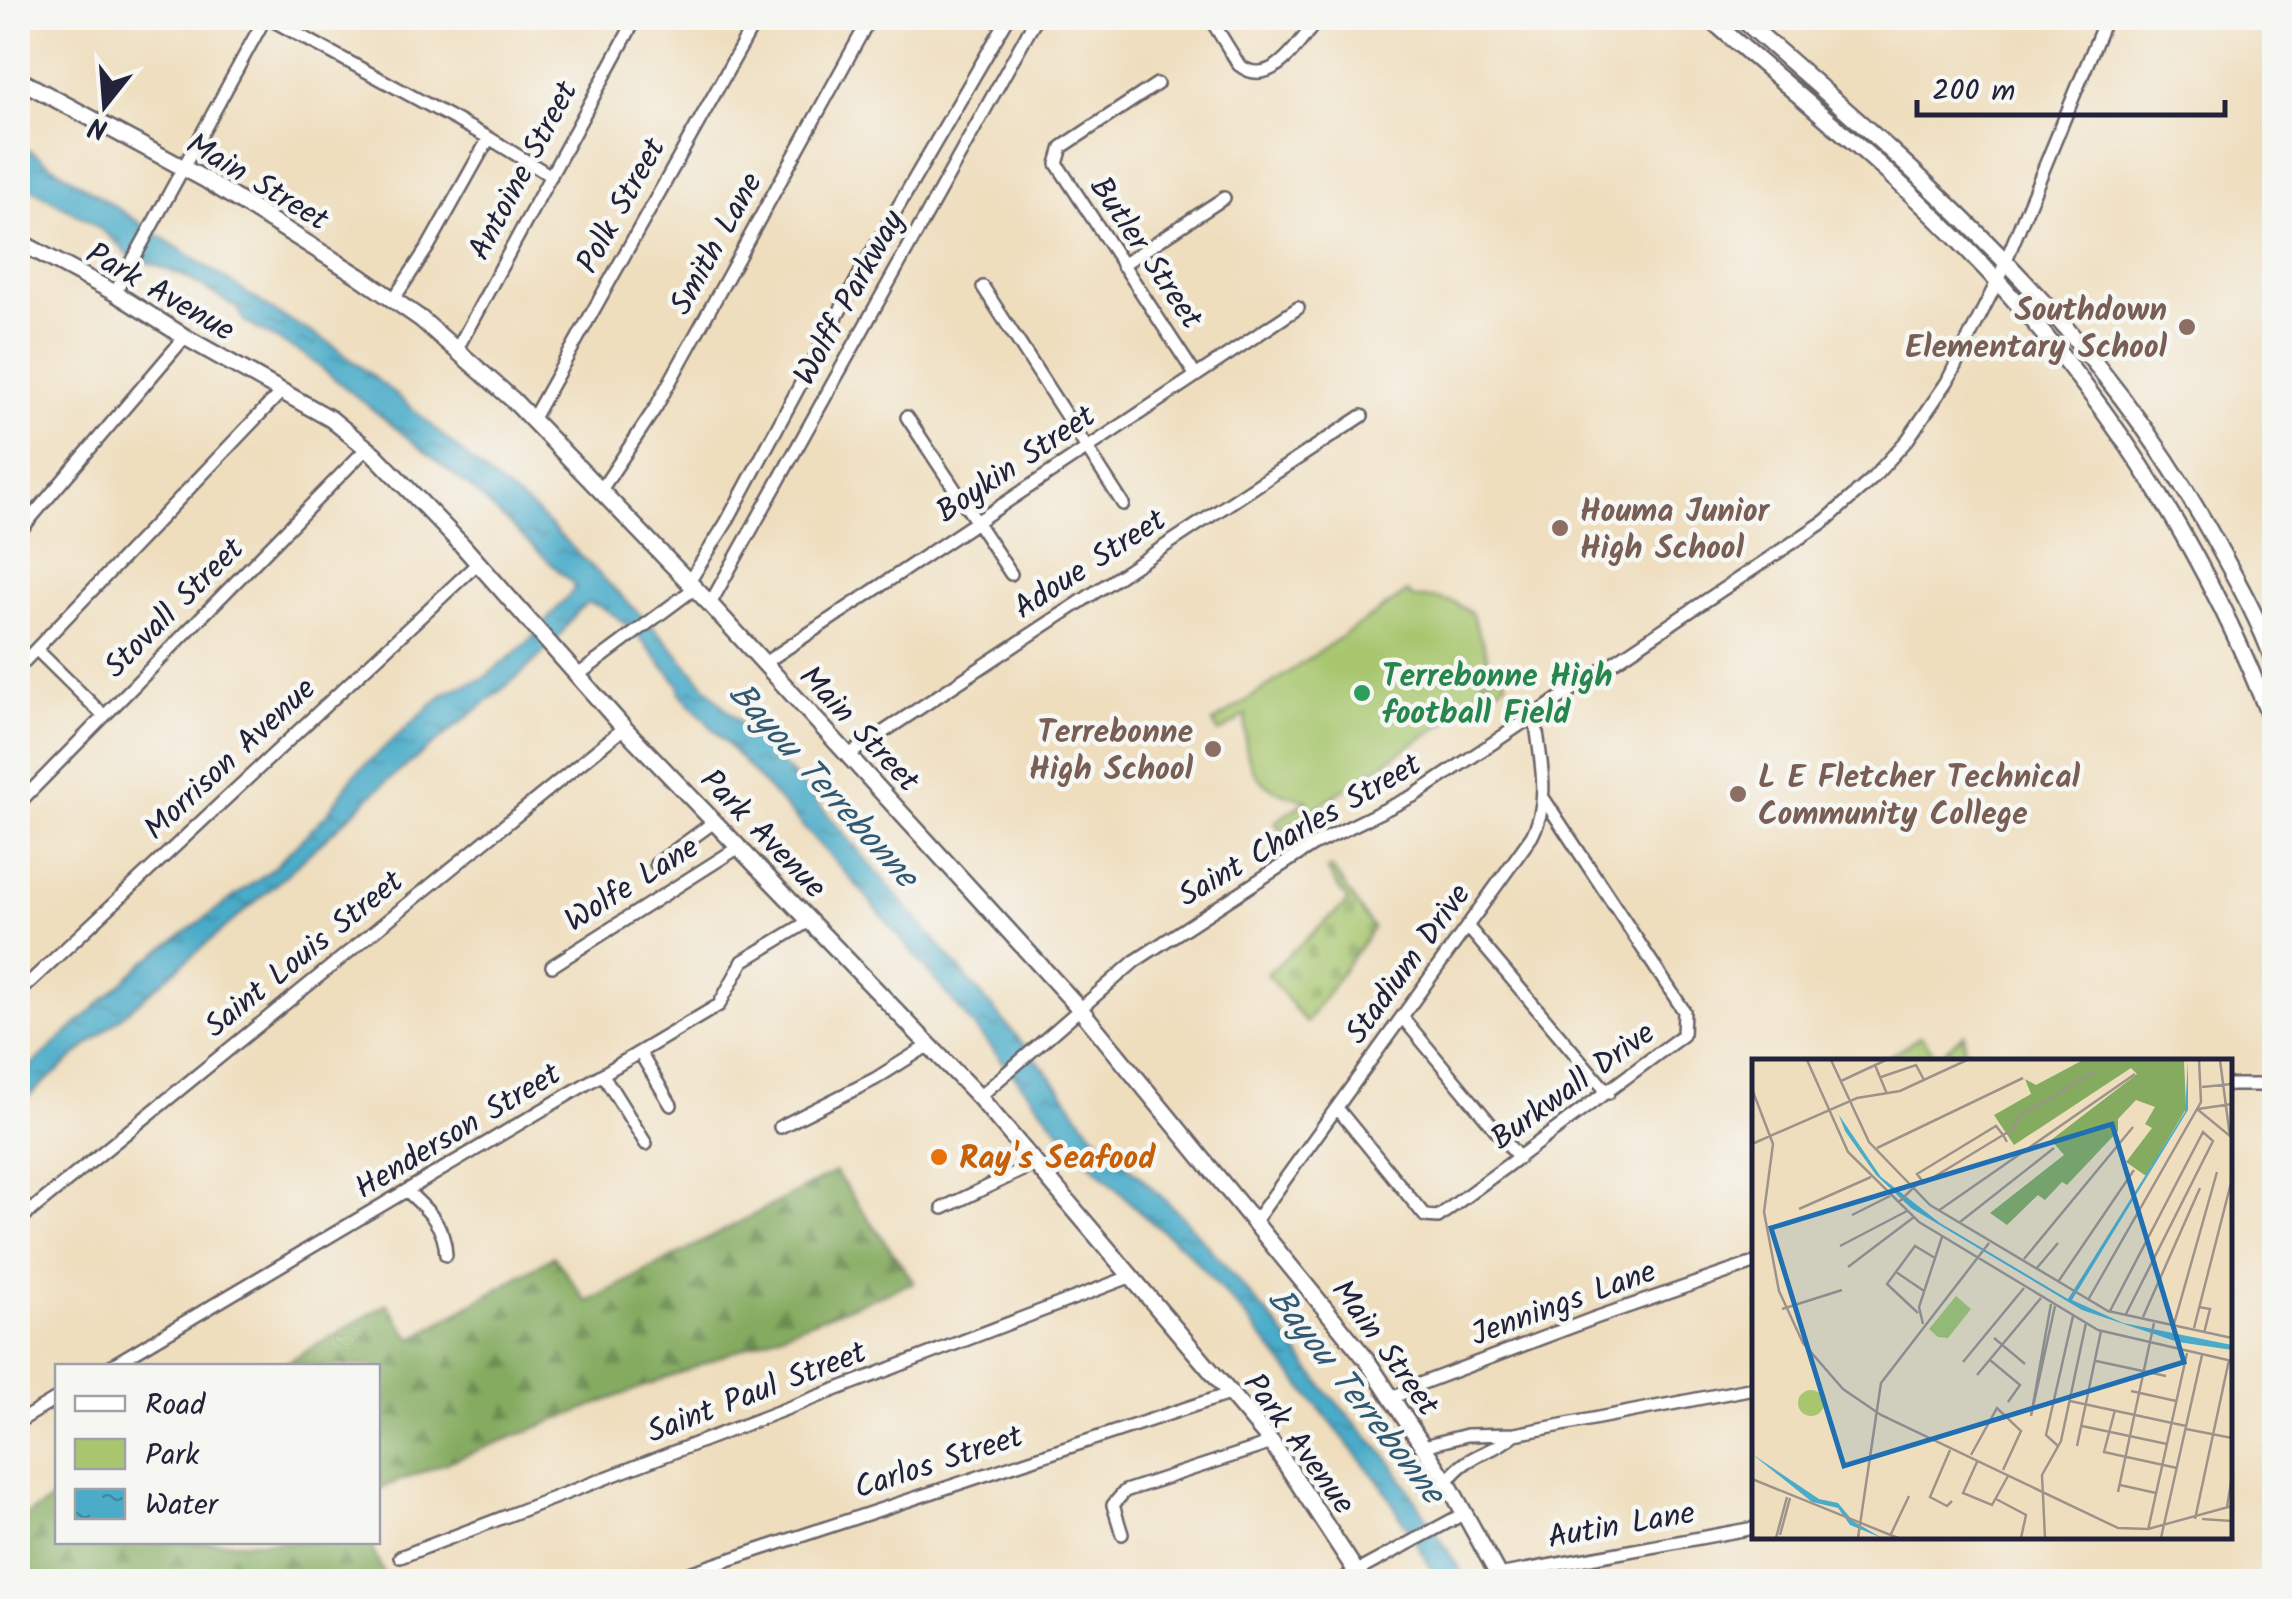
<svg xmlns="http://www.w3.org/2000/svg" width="2292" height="1599" font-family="Kalam,sans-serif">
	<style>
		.grass { fill: url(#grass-tufts); stroke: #647454; stroke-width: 2.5 }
		.forest { fill: url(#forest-firs); stroke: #54664e; stroke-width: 2.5 }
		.cemetery { fill: url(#cemetery-stones); stroke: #647454; stroke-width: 2.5 }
		.park { fill: #a7c66e; stroke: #647454; stroke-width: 2.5 }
		.water { fill: url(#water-ripples); stroke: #366782; stroke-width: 2.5 }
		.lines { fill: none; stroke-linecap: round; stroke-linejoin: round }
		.minor-casing { stroke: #6a6469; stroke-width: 16 }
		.major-casing { stroke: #6a6469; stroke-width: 20 }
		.minor { stroke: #fff; stroke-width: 11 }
		.major { stroke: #fff; stroke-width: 15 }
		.education-dot { fill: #8d6e63; stroke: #f6f6f2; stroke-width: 4 }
		.leisure-dot { fill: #2e9e5b; stroke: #f6f6f2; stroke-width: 4 }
		.food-dot { fill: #e8710a; stroke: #f6f6f2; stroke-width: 4 }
		.labels { text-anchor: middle; stroke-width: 9; stroke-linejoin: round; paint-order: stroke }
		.street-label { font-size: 32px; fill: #22223b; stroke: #f6f6f2 }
		.education-label { font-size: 32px; font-weight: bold; fill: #785e54; stroke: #f6f6f2; text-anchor: end }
		.leisure-label { font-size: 32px; font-weight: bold; fill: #27864d; stroke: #f6f6f2; text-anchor: start }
		.food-label { font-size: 32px; font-weight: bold; fill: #c56008; stroke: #f6f6f2; text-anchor: start }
		.water-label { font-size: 35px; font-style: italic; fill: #325974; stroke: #f6f6f2 }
		.inset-road { fill: none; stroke: #9d938a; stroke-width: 2.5 }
		.view { fill: #1f6fb2; fill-opacity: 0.15; stroke: #1f6fb2; stroke-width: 5 }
		.inset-edge { fill: none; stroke: #22223b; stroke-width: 5 }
	</style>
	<defs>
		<pattern id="grass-tufts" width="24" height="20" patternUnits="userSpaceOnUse" patternTransform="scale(2.5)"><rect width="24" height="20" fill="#a7c66e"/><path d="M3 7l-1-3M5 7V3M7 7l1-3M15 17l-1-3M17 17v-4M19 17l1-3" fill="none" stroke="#8faa60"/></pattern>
		<pattern id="forest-firs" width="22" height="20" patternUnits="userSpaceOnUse" patternTransform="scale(2.5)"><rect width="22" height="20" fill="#85ab61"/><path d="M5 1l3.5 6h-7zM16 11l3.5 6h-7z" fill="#6c8b51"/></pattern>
		<pattern id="cemetery-stones" width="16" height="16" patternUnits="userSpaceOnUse" patternTransform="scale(2.5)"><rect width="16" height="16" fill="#a7c66e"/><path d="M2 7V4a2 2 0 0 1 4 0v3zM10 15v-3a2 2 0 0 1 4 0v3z" fill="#8faa60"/></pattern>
		<pattern id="water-ripples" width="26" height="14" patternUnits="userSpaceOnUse" patternTransform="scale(2.5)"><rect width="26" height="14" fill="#4aacc9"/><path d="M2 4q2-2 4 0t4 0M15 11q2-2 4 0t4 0" fill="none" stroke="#3d8ca4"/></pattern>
	</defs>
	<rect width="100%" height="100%" fill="#f6f6f2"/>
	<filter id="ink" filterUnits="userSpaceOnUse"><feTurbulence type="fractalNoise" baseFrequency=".01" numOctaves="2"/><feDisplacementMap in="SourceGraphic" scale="20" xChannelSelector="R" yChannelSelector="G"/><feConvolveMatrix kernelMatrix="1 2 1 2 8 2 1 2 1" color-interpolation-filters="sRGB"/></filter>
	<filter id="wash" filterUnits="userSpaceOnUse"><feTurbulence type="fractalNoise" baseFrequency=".0048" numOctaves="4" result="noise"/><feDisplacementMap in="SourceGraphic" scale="40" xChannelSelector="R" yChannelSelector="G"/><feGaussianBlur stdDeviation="2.25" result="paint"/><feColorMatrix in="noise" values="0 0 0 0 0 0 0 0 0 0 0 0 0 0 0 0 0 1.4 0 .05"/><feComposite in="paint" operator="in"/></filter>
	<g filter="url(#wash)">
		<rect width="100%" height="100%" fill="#efdebe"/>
		<path class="grass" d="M1964,1034V1056H1954V1061H1882L1921,1036L1937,1057Z"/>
		<path class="forest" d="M835,1172L914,1282L378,1489V1366H281L387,1304L412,1339L554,1256L587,1302Z
			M57,1497L58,1542H369L387,1581H18V1520Z"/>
		<path class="cemetery" d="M1331,867L1373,928L1306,1023L1267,974L1348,902L1327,870Z"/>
		<path class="park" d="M1408,592L1413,598H1436L1455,603L1471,613L1488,657L1482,681L1500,671L1507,682L1281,831L1275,822L1307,800C1255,791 1241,765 1246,715L1219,733L1213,723Z"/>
		<path class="water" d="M18,143L280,315L330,343L405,402L486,474L535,511L665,639L721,704L807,790L1058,1085L1090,1130L1180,1214L1279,1328L1327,1392L1390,1460L1467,1581H1439L1383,1487L1243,1314L1183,1247L1144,1216L1071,1144L860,889L680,693L679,685C657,659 622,609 588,603L577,611L557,640L521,674L384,784L275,885L18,1105V1078L145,962L272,869L327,814L354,775L446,692L484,678L526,644L574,589L573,584L474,491L305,355L245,322L238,309L186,277L126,254C112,229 45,197 18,181Z"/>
	</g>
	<g filter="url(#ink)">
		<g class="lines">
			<g class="minor-casing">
				<path id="minor" d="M268,18L489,138L551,176
					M1210,18L1239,65C1272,91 1300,40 1319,18
					M1157,84L1062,147L1057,164L1196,376
					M1122,265L1224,198
					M983,287L1123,504
					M115,293L265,18
					M393,300L428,247L489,138
					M457,349L636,18
					M907,417L1011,574
					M532,420L757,18
					M601,490L656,407L870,18
					M18,533L185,337
					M689,582L726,523L870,255L1008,18
					M710,604L1036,18
					M36,649L104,716
					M763,664L1298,308
					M18,668L282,391
					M578,675L695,588
					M847,756L1362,416
					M18,804L367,448
					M656,864L714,822
					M1467,926L1608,1093
					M552,966L739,847
					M18,993L478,563
					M1402,1017L1519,1158
					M640,1053L671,1105
					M603,1075L646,1144
					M2230,1085H2274
					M979,1097L1135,961L1313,845L1415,795L1825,521L1871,480L1908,439L1947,382L1997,282L2106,18
					M1337,1108L1425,1216L1438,1217L1683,1035L1684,1011L1544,799
					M780,1127L875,1079L929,1045
					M407,1191C428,1210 445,1226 446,1255
					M943,1208L1035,1164
					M18,1221L624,728
					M1255,1221L1532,836C1552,799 1539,756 1535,715
					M111,1366L719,1005L743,961L811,920
					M1393,1398L1420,1384L1595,1318L1754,1263
					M18,1422L58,1398
					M1424,1446L1467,1435L1515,1434L1754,1388
					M1447,1482C1466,1453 1490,1456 1515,1434
					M1122,1534L1113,1505L1125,1491L1272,1443
					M400,1557L1132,1276
					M1498,1575L1754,1528
					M662,1582L1232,1393
					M1337,1582L1465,1513"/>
			</g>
			<g class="major-casing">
				<path id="major" d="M1709,18C1794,93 1885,164 1964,246C2100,385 2205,546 2274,728
					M1741,18C1925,179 2093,321 2214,539C2236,579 2259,619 2274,662
					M18,79L206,180L359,276L421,319L513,400L710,604L1080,1009L1366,1359L1451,1489L1502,1582
					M18,241L115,293L185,337L331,419L374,454L462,545L624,728L979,1097L1272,1443L1363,1582"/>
			</g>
			<use href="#minor" class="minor"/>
			<use href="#major" class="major"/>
		</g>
	</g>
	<g class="education-dot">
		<circle cx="2187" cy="327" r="10"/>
		<circle cx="1560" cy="528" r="10"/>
		<circle cx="1213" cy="749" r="10"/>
		<circle cx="1738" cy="794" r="10"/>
	</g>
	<circle class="leisure-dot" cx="1362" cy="693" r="10"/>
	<circle class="food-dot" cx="939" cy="1157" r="10"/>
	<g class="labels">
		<g class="street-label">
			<text transform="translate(522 170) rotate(-62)" y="11">Antoine Street</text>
			<text transform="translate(258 181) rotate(31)" y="11">Main Street</text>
			<text transform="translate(620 205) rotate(-61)" y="11">Polk Street</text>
			<text transform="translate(715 243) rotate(-61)" y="11">Smith Lane</text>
			<text transform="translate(1147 252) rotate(56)" y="11">Butler Street</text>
			<text transform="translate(161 291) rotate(30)" y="11">Park Avenue</text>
			<text transform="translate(848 297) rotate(-61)" y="11">Wolff Parkway</text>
			<text transform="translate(1015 463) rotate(-34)" y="11">Boykin Street</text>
			<text transform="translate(1089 563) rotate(-33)" y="11">Adoue Street</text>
			<text transform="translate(173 607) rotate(-45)" y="11">Stovall Street</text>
			<text transform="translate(860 728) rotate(47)" y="11">Main Street</text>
			<text transform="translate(229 758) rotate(-43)" y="11">Morrison Avenue</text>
			<text transform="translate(1299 829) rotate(-30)" y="11">Saint Charles Street</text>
			<text transform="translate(764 833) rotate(46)" y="11">Park Avenue</text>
			<text transform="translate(631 883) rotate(-32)" y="11">Wolfe Lane</text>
			<text transform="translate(303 953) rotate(-39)" y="11">Saint Louis Street</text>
			<text transform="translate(1407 963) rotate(-54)" y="11">Stadium Drive</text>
			<text transform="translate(1572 1085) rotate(-36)" y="11">Burkwall Drive</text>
			<text transform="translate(457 1130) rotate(-31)" y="11">Henderson Street</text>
			<text transform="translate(1563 1302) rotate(-20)" y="11">Jennings Lane</text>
			<text transform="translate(1386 1347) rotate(54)" y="11">Main Street</text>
			<text transform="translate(756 1391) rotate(-21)" y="11">Saint Paul Street</text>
			<text transform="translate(1300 1443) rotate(54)" y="11">Park Avenue</text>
			<text transform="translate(938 1461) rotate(-18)" y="11">Carlos Street</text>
			<text transform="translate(1621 1524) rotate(-10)" y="11">Autin Lane</text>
		</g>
		<g class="education-label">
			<text x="2167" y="320">Southdown<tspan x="2167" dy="37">Elementary School</tspan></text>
			<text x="1580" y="521" text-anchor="start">Houma Junior<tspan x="1580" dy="37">High School</tspan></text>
			<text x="1193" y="742">Terrebonne<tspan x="1193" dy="37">High School</tspan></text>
			<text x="1758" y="787" text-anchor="start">L E Fletcher Technical<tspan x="1758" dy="37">Community College</tspan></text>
		</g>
		<g class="leisure-label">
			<text x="1382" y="686">Terrebonne High<tspan x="1382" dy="37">football Field</tspan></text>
		</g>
		<g class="food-label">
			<text x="959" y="1168">Ray's Seafood</text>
		</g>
		<g class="water-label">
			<text transform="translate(824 784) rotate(48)" y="12">Bayou Terrebonne</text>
			<text transform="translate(1357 1395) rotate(52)" y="12">Bayou Terrebonne</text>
		</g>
	</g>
	<g transform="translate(1752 1059)">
		<rect width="480" height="480" fill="#efdebe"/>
		<path d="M331,1H432L434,50L394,117L374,103L400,69L393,65L403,48L384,41L366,60V72L315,126L310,123L293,141L286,136L255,166L238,154L312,96L299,81L385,15L379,9L262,86L242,56L279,35L273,20L284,26Z" fill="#85ab61"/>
		<path d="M204,237L219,250L196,279L186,278L177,270ZM46 344a13 13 0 1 1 26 0a13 13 0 1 1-26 0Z" fill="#a7c66e"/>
		<path d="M66,1L87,56L129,118L188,164L316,240L433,53L436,1V51L320,241L371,264L480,286V291L426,283L330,251L159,149L124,116L93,72ZM0,395L67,440L86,444L101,462L130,479L98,466L86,449L60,443Z" fill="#4aacc9"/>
		<path class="inset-road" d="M55,1L96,93L167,163L346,271L480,302M79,1L117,83L178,146L356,252L480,279M468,1L478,78M123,6L135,35M129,18L164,6L172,21M89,22L134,1M450,28L480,25M0,30L21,85L12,153L27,232L51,284L91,330L129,356L366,469L396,470L480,447M445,50L478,77M446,50L480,45M255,83L251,76L244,67L165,115L172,124L251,76L260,71L268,57L342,13M0,85L105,39L148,32L215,1M125,89L271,19M146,144L168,122M47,150L119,118M186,152L383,15M100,156L138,137M208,163L302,89M88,187L155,152M272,200L381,68M96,208L162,158M284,210L306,184M144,213L172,232M306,223L382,111M336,241L449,43L447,1M447,248L458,250L452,274M30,250L90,231M358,252L451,73L461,82L374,255M166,254L135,225L163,187L183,199M391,258L448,129M171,265L167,248L190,178M422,265L465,113M442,269L480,120M242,279L273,305M238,301L268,326L256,343M344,302L414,317M211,303L272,229M225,316L289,239M379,332L424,342M318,342L434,367M363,351L352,393L425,409M279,357L299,245M279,357L303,247M330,367L415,385M434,370L480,379M306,387L294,376L321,257M325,387L349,272M198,391L178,438L195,447L200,442M219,396L245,349L269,372L251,411M225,403L211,434L240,446L256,417M0,420L146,479M368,426L404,434M366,433L402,264M244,440L274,456L269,479M475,448L480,417M443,460L477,301M450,460L480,462M396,471L435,294M139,475L157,437M28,476L38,439M24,479L35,438M106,479L129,324L237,184M293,479L290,416L309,382L334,264M409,479L450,296"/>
		<path class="view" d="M360,65L432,303L92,407L19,169Z"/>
		<rect width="480" height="480" class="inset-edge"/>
	</g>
	<rect width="2292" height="1599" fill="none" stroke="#f6f6f2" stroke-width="60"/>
	<rect x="55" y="1364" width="325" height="180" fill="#f6f6f2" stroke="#a1a1a9" stroke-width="2.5"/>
	<rect x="75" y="1396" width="50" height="15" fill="#ffffff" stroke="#a1a1a9" stroke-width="2.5"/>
	<text x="145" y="1414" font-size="30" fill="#22223b">Road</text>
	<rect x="75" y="1439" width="50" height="30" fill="#a7c66e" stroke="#a1a1a9" stroke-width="2.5"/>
	<text x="145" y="1464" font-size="30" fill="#22223b">Park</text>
	<rect x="75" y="1489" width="50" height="30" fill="url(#water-ripples)" stroke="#a1a1a9" stroke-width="2.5"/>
	<text x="145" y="1514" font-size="30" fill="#22223b">Water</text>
	<g transform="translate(105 105) rotate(197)" stroke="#f6f6f2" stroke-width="8" paint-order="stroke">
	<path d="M0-8L18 38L0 25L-18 38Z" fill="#22223b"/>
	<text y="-15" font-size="28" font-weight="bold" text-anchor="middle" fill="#22223b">N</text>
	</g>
	<path d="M1917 100v15h308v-15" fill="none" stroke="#22223b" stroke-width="5"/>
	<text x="1932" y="100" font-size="30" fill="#22223b" stroke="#f6f6f2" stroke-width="8" paint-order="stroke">200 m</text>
</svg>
